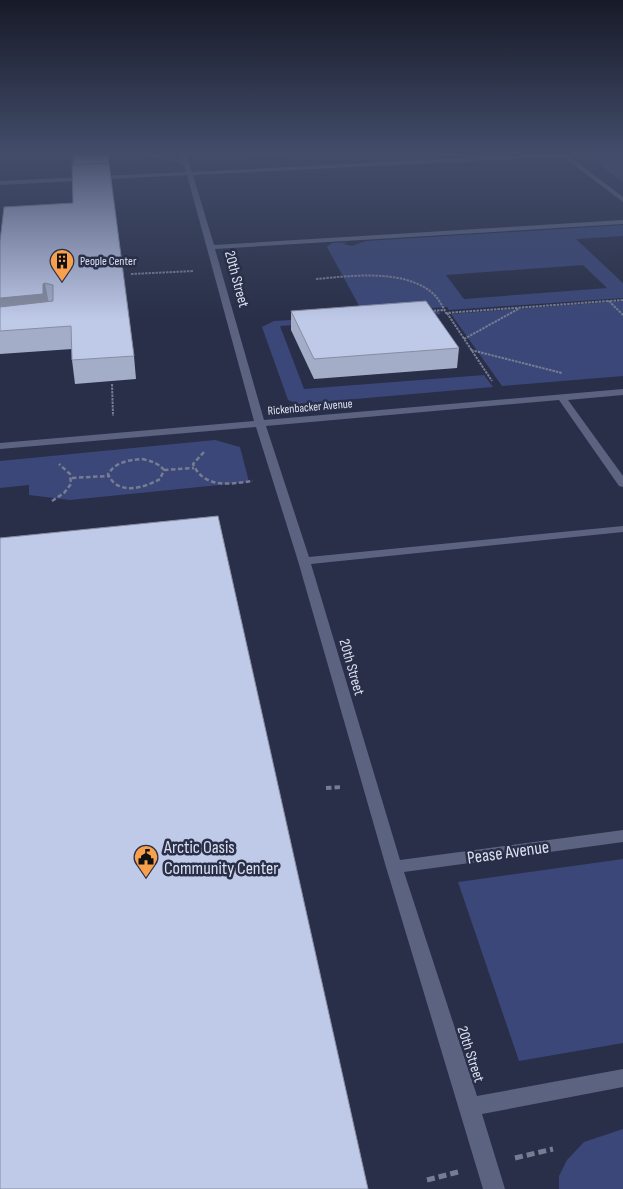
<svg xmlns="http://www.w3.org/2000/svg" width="623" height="1189" font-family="'Sofia Sans Condensed',sans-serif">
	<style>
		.green { fill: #3b4778; fill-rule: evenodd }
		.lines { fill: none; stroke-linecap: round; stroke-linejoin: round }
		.path-far3 { stroke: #767c91; stroke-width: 2; stroke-dasharray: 2.5 1; stroke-linecap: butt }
		.path-far2 { stroke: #767c91; stroke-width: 2.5; stroke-dasharray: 4.5 2.5; stroke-linecap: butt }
		.path-far1 { stroke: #767c91; stroke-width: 4; stroke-dasharray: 5.5 3; stroke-linecap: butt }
		.path { stroke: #767c91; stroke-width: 5; stroke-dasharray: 8 4; stroke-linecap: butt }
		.minor { fill: #5b6380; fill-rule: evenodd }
		.wall { fill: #a4adc8 }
		.shaded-wall { fill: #868da2 }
		.building { fill: #bfc9e8; stroke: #868da2 }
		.labels { text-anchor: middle; stroke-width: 5; stroke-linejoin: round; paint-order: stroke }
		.far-poi-label { font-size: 12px; fill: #dbe0f0; stroke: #292f48; text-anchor: start }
		.far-street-label { font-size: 12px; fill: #dbe0f0; stroke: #292f48 }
		.street-label { font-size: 15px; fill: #dbe0f0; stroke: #292f48 }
		.near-poi-label { font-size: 18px; fill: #dbe0f0; stroke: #292f48; text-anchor: start }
		.near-street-label { font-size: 18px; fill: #dbe0f0; stroke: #292f48 }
	</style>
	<rect width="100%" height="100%" fill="#292f48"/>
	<path class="green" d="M584,153H623V182Z
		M623,225V236L576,239L623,283V298L449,310L447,307L363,313L327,247L332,243L348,242L343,244L352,246L366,241ZM583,265L607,288L464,299L446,275Z
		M623,301V376L502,386L451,314Z
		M438,311L441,314L280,326L304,389L484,375L493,387L298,404L288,400L262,327L274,321Z
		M215,440L240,447L249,482L70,500L29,495V485L0,488V461Z
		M623,859V1043L519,1061L458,882Z
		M623,1129V1189H559V1176L567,1160L584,1142Z"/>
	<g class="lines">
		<path class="path-far3" d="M131,274L194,271
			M316,279C351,276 400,269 430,291C437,296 442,305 446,313L609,301
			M623,300L609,301L623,315
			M430,311L445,310
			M447,313L492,381
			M464,339L520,308
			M471,350L562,373
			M112,384L113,416"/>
		<path class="path-far2" d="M204,452L193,464C204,489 230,484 253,481
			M142,459C151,461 158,463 164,470L160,479C144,488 117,496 108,474C116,462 128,460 142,459Z
			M164,470L194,468
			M72,478L108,476
			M52,501L64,493L71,484L70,474L59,464"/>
		<path class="path-far1" d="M326,788L342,787"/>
		<path class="path" d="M515,1158L553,1149
			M427,1180L458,1172"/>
		<path class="minor" d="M139,153H151L182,161L180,153H186L192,172L558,153L569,156L623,197V202L565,158L557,157L193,175L214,245L623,220V224L215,249L264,420L623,389V395L568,400L623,476V487L619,486L559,400L266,426L309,557L623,526V532L311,564L400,860L623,830V842L404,872L477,1096L623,1069V1087L482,1114L505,1189H483L386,867L298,561L256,427L0,449V443L254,421L187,175L0,185V181L186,172L183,164Z"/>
	</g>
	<path class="wall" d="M251,153H304L252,156Z
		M73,203L134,356L136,379L75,384L72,360V349L0,354V241Z
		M291,311L459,348L457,368L314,379L291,330Z"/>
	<path class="shaded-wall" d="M45,283L49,304L0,320V298L43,284Z"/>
	<path class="building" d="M73,153H108L109,163L73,165Z
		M109,163L134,356L72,360L71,326L0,331V307L53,301V285L45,283L43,284V294L0,298V241L4,207L73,203L72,165Z
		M426,301L459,348L314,359L291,311Z
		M218,516L368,1189H0V538Z"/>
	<linearGradient id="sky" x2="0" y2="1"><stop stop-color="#171a28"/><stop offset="0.48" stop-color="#434d6a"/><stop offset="1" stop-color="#434d6a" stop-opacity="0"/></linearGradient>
	<rect width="623" height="320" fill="url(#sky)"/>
	<defs>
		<g id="building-pin" transform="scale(1.25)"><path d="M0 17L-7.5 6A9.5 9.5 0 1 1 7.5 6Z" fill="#f8a04b" stroke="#292f48"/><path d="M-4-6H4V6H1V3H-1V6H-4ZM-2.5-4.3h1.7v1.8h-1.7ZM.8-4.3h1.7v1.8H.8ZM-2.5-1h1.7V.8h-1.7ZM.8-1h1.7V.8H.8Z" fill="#111"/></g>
		<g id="civic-pin" transform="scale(1.25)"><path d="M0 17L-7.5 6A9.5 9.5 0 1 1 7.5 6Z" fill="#f8a04b" stroke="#292f48"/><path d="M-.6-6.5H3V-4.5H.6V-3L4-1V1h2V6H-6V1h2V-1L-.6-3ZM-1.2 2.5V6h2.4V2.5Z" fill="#111"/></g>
	</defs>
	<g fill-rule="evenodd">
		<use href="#building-pin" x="62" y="261"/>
		<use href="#civic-pin" x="146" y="857"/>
	</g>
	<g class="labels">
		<g class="far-poi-label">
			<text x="80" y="265">People Center</text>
		</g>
		<g class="far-street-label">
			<text transform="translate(310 407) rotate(-5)" y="4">Rickenbacker Avenue</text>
		</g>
		<g class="street-label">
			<text transform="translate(237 279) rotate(75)" y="5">20th Street</text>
			<text transform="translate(352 667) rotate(74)" y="5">20th Street</text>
			<text transform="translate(471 1054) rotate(72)" y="5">20th Street</text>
		</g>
		<g class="near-poi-label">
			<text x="164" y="853">Arctic Oasis<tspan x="164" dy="21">Community Center</tspan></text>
		</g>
		<g class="near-street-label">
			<text transform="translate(508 852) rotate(-8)" y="6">Pease Avenue</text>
		</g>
	</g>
</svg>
